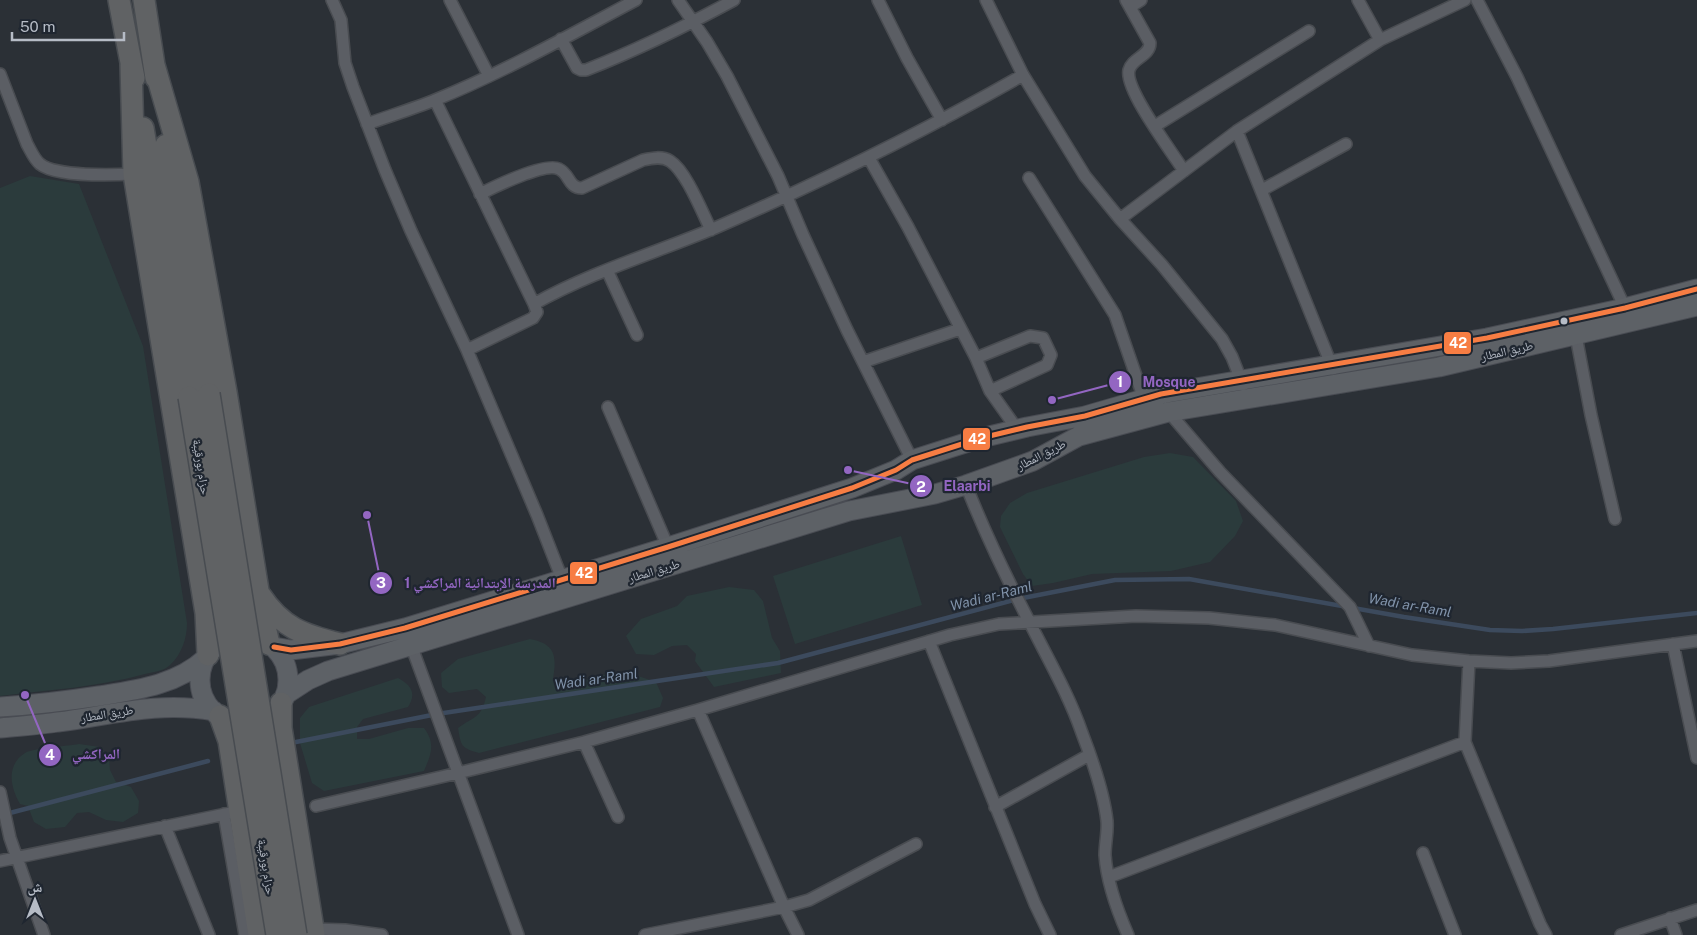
<svg xmlns="http://www.w3.org/2000/svg" width="1697" height="935" font-family="'Public Sans','Noto Naskh Arabic',sans-serif">
	<style>
		.green { fill: #2b3b3c }
		.lines { fill: none; stroke-linecap: round; stroke-linejoin: round }
		.stream { stroke: #3c4a5d; stroke-width: 4.5 }
		.street-casing { stroke: #494c51; stroke-width: 14 }
		.primary-casing { stroke: #494c53; stroke-width: 21 }
		.highway-casing { stroke: #484c51; stroke-width: 24 }
		.street { stroke: #5b5e64; stroke-width: 11 }
		.primary { stroke: #5d6166; stroke-width: 19 }
		.highway { stroke: #606264; stroke-width: 21 }
		.highway-bridge-casing { stroke: #484c51; stroke-width: 24; stroke-linecap: butt }
		.highway-bridge { stroke: #606264; stroke-width: 21 }
		.bus-1-casing { stroke: #1f2630; stroke-width: 9 }
		.bus-1 { stroke: #f77d43; stroke-width: 5 }
		.bus-dot { fill: #b6bcc6; stroke: #1f2630; stroke-width: 2 }
		.labels { text-anchor: middle; stroke-width: 4.5; stroke-linejoin: round; paint-order: stroke }
		.street-label { font-size: 12px; fill: #b6bcc6; stroke: #1f2630 }
		.water-label { font-size: 14px; font-style: italic; fill: #8193aa; stroke: #1f2630 }
		.leader { fill: none; stroke: #9366c2; stroke-width: 2 }
		.callout-dot { fill: #9366c2; stroke: #1f2630; stroke-width: 2 }
		.mark-label { font-size: 15px; text-anchor: middle; font-weight: bold; fill: #fff }
		.callout-label { font-size: 14px; text-anchor: middle; font-weight: bold; fill: #9366c2; stroke: #1f2630; stroke-width: 4.5; stroke-linejoin: round; paint-order: stroke }
		.line-badge { stroke: #1f2630; stroke-width: 2 }
		.badge-label { font-size: 14px; text-anchor: middle; font-weight: bold; fill: #fff }
	</style>
	<rect width="100%" height="100%" fill="#2b3036"/>
	<path class="green" d="M30,176L79,184L143,346L187,623C187,638 182,654 170,665C164,671 154,672 145,674C98,687 49,690 0,696V188Z
		M1170,453L1193,457L1236,501L1243,521L1235,536L1210,562L1171,571L1092,574L1053,583L1032,586L1023,574L1000,527L1001,516L1010,503L1027,493L1144,457Z
		M901,536L922,605L795,644L773,576Z
		M729,587L754,590L763,601L772,638L780,651L781,673L714,687L695,661L696,654L687,645L672,646L654,655L636,654L626,636L641,619L677,606L687,596Z
		M530,639C555,644 557,655 553,679L561,688L599,675L632,674L656,682L663,698L660,707L479,753C461,748 461,746 458,728C474,716 481,719 486,697L477,689L449,693L442,687L441,673L458,659Z
		M398,678C411,685 417,693 408,707L363,719L357,727V739H369L408,728H424C436,744 431,754 424,771L324,791L312,783L300,743V718L309,707Z
		M79,744L100,747L109,757L110,770L116,782L131,787L139,801L138,813L123,822L106,820L89,812L77,813L65,827L46,829L34,822L28,806L20,804C10,787 6,765 25,753C33,748 68,746 79,744Z"/>
	<g class="lines">
		<path class="stream" d="M296,742L437,714L778,663L1018,599L1115,580L1189,579L1404,617L1490,630L1522,631L1553,629L1697,613
			M6,814L208,761"/>
		<g class="street-casing">
			<path id="street" d="M332,0L341,20L345,63L353,87L385,170L411,231L467,350L537,515L564,584
				M450,0L489,76
				M678,0L707,42L727,76L778,176L803,235L847,330L912,460
				M878,0L907,58L942,120
				M986,0L1023,75L1085,176L1120,219L1162,265L1222,339L1232,357L1243,385
				M1126,0L1150,43C1150,56 1132,58 1129,70C1124,89 1172,152 1184,171
				M1358,0L1380,40
				M1477,0L1517,77L1627,312
				M1130,7L1141,0
				M561,39L577,68L581,70H586C637,50 686,26 734,0
				M0,74L27,144C31,151 34,159 40,164C56,177 114,175 134,174
				M435,100L534,304C591,272 655,253 715,228C821,182 923,132 1023,75
				M367,124C389,116 413,109 435,100C504,72 570,35 636,0
				M1155,126L1309,31
				M869,158L908,227L976,358L990,391L1017,429
				M1029,178L1115,315L1144,399
				M1262,190L1346,144
				M480,194C494,187 545,162 559,169C570,174 568,188 582,188L643,160C652,158 662,156 670,161C686,171 702,212 711,230
				M1120,219L1237,131
				M607,270L637,335
				M1576,336L1591,415L1615,519
				M467,350L533,318L537,312L534,304
				M976,358L1030,336L1043,338L1051,355L1047,365L990,391
				M863,362L960,329
				M1333,369L1237,131L1380,40L1465,0
				M608,407L668,547
				M1167,410L1220,472L1350,607L1369,646
				M966,485C984,531 1007,579 1030,623C1048,659 1069,695 1082,733C1092,759 1104,794 1107,821C1108,832 1105,843 1105,855C1107,883 1117,910 1128,935
				M929,641L1035,904L1050,935
				M1673,644L1697,758
				M411,645L518,935
				M1469,661L1465,742L1540,924L1546,935
				M698,710L784,907L798,935
				M584,742L618,817
				M0,792L10,838L44,935
				M316,806L458,773L584,742L698,710L950,635L999,624L1136,616L1209,618L1275,625L1412,655L1469,661L1511,663L1549,661L1697,641
				M995,807L1089,755
				M224,814L245,935
				M165,826L209,935
				M1423,853L1455,935
				M0,861L240,811
				M1109,877L1465,742
				M1670,918L1676,935
				M313,929L345,930L382,935
				M645,935L784,907L809,900L916,844
				M1621,935L1697,910"/>
		</g>
		<g class="primary-casing">
			<path id="primary" d="M200 680a44 44 0 1 1 88 0a44 44 0 1 1-88 0Z
				M274,647L291,650L340,644L405,628L668,547L852,488L896,470L912,460L981,438L1027,427L1085,416L1161,394L1487,338L1625,308L1697,289
				M285,695L308,680L328,671L849,511L935,494L966,485L1033,461L1079,436L1168,412L1439,367L1697,306
				M0,707C33,705 66,701 99,696C137,690 177,685 206,658
				M0,728C19,726 39,725 58,722C112,715 158,701 214,711"/>
		</g>
		<g class="highway-casing">
			<path id="highway" d="M119,0L134,78
				M144,0L156,78
				M131,65L134,174L206,613L208,655
				M154,65L188,182L226,392L261,609L269,644
				M143,128L189,397
				M166,145L209,394
				M260,595C282,628 303,635 340,644
				M281,703V728L314,935
				M220,716L229,741L259,935"/>
		</g>
		<use href="#street" class="street"/>
		<use href="#primary" class="primary"/>
		<use href="#highway" class="highway"/>
		<g class="highway-bridge-casing">
			<path id="highway-bridge" d="M209,394L296,935
				M189,397L277,935"/>
		</g>
		<use href="#highway-bridge" class="highway-bridge"/>
		<g class="bus-1-casing">
			<path id="bus-1" d="M274,647L291,650L340,644L405,628L668,547L852,488L896,470L912,460L981,438L1027,427L1085,416L1161,394L1487,338L1625,308L1697,289"/>
		</g>
		<use href="#bus-1" class="bus-1"/>
	</g>
	<circle class="bus-dot" cx="1564" cy="321" r="4.5"/>
	<g class="labels">
		<g class="street-label">
			<text transform="translate(1507 351) rotate(-13)" y="4">طريق المطار</text>
			<text transform="translate(1041 455) rotate(-27)" y="4">طريق المطار</text>
			<text transform="translate(201 467) rotate(81)" y="4">حزام بورقيبة</text>
			<text transform="translate(654 571) rotate(-17)" y="4">طريق المطار</text>
			<text transform="translate(107 714) rotate(-9)" y="4">طريق المطار</text>
			<text transform="translate(266 867) rotate(81)" y="4">حزام بورقيبة</text>
		</g>
		<g class="water-label">
			<text transform="translate(991 596) rotate(-14)" y="5">Wadi ar-Raml</text>
			<text transform="translate(1410 605) rotate(10)" y="5">Wadi ar-Raml</text>
			<text transform="translate(596 679) rotate(-8)" y="5">Wadi ar-Raml</text>
		</g>
	</g>
	<path class="leader" d="M1052 400L1120 382M848 470L921 486M367 515L381 583M25 695L50 755"/>
	<g class="callout-dot">
		<circle cx="1052" cy="400" r="5"/>
		<circle cx="848" cy="470" r="5"/>
		<circle cx="367" cy="515" r="5"/>
		<circle cx="25" cy="695" r="5"/>
		<circle cx="1120" cy="382" r="12"/>
		<circle cx="921" cy="486" r="12"/>
		<circle cx="381" cy="583" r="12"/>
		<circle cx="50" cy="755" r="12"/>
	</g>
	<g class="mark-label">
		<text x="1120" y="387">1</text>
		<text x="921" y="492">2</text>
		<text x="381" y="588">3</text>
		<text x="50" y="760">4</text>
	</g>
	<g class="callout-label">
		<text x="1169" y="387">Mosque</text>
		<text x="967" y="491">Elaarbi</text>
		<text x="480" y="588">المدرسة الإبتدائية المراكشي 1</text>
		<text x="96" y="759">المراكشي</text>
	</g>
	<g class="line-badge">
		<rect x="1443" y="331" width="29" height="24" rx="5" fill="#f77d43"/>
		<rect x="962" y="427" width="29" height="24" rx="5" fill="#f77d43"/>
		<rect x="569" y="561" width="29" height="24" rx="5" fill="#f77d43"/>
	</g>
	<g class="badge-label">
		<text x="1458" y="348">42</text>
		<text x="977" y="444">42</text>
		<text x="584" y="578">42</text>
	</g>
	<g transform="translate(35 900)" stroke="#1f2630" stroke-width="4" paint-order="stroke">
	<path d="M0-4L9 19L0 12L-9 19Z" fill="#b6bcc6"/>
	<text y="-8" font-size="14" font-weight="bold" text-anchor="middle" fill="#b6bcc6">ش</text>
	</g>
	<path d="M12 32v8h112v-8" fill="none" stroke="#b6bcc6" stroke-width="2.5"/>
	<text x="20" y="32" font-size="15" fill="#b6bcc6" stroke="#1f2630" stroke-width="4" paint-order="stroke">50 m</text>
</svg>
